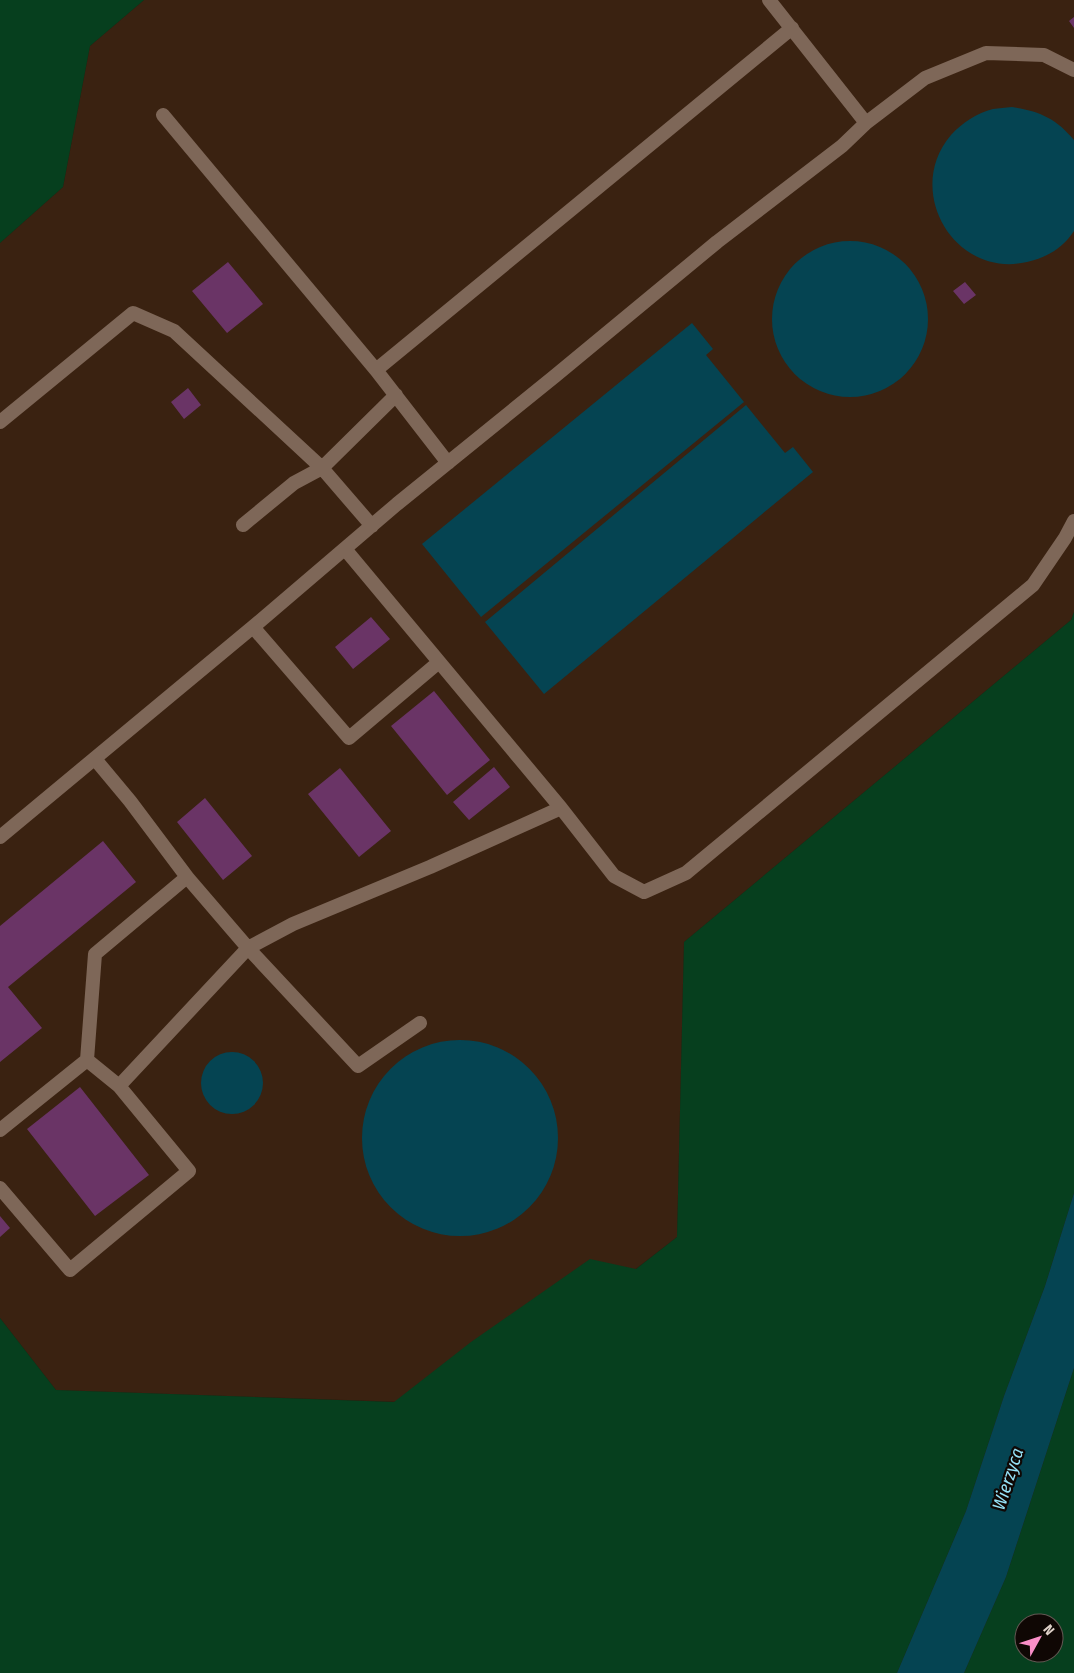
<svg xmlns="http://www.w3.org/2000/svg" width="1074" height="1673" font-family="'Fira Sans Condensed',sans-serif">
	<style>
		.built { fill: #3a2211 }
		.green { fill: #063f1e; fill-rule: evenodd }
		.water { fill: #054452 }
		.building { fill: #6a3466 }
		.lines { fill: none; stroke-linecap: round; stroke-linejoin: round }
		.lane { stroke: #7e6758; stroke-width: 14 }
		.labels { text-anchor: middle; stroke-width: 4.5; stroke-linejoin: round; paint-order: stroke }
		.water-label { font-size: 18px; font-style: italic; fill: #96e2f7; stroke: #0f0704 }
	</style>
	<rect width="100%" height="100%" fill="#2d1b0e"/>
	<path class="built" d="M144,0H1074V612L1071,620L684,942L677,1237L461,1404L56,1390L0,1318V243L63,187L90,46Z"/>
	<path class="green" d="M0,0H144L90,46L63,187L0,243Z
		M1074,612V1193L1045,1286L1004,1396L966,1511L897,1673H0V1318L56,1390L394,1402L471,1342L590,1259L636,1269L677,1237L684,942L1071,620Z
		M1074,1368V1673H964L1006,1577ZM1024,1623H1054V1653H1024Z"/>
	<path class="water" d="M1012,107C1039,111 1056,118 1074,140V231C1063,248 1046,258 1027,262C955,279 903,191 951,135C962,123 977,113 993,109C999,108 1005,108 1012,107Z
		M772 319a78 78 0 1 1 156 0a78 78 0 1 1-156 0Z
		M692,323L713,349L706,355L744,402L481,617L422,544Z
		M746,405L785,453L793,447L813,472L544,694L485,622Z
		M362 1138a98 98 0 1 1 196 0a98 98 0 1 1-196 0Z
		M201 1083a31 31 0 1 1 62 0a31 31 0 1 1-62 0Z
		M1074,1193V1368L1006,1577L964,1673H897L966,1511L1004,1396L1045,1286Z"/>
	<path class="building" d="M1074,17V28L1069,21Z
		M228,262L263,304L227,333L192,291Z
		M965,282L976,295L964,304L953,291Z
		M188,388L201,405L184,419L171,402Z
		M371,617L390,639L353,669L335,647Z
		M434,691L490,760L447,795L391,726Z
		M494,767L510,787L469,820L453,802Z
		M340,768L391,831L359,857L308,794Z
		M205,798L252,856L223,880L177,822Z
		M103,841L136,882L8,987L42,1028L0,1062V926Z
		M80,1087L149,1175L95,1216L27,1129Z
		M0,1216L10,1228L0,1237Z"/>
	<g class="lines">
		<path class="lane" d="M769,0L866,123
			M163,115L376,370L448,463
			M376,370L792,28
			M0,422L133,313L174,331L322,468L372,526
			M243,525L294,483L322,468L396,395
			M345,549L561,808L614,876L644,892L686,873L1033,585L1065,538L1074,521
			M253,627L349,738L439,662
			M0,837L253,627L397,504L555,376L717,242L842,146L866,123L925,78L986,53L1044,55L1074,70
			M420,1023L358,1066L248,948L293,924L430,867L561,808
			M119,1086L248,948L187,877
			M0,1130L87,1060L95,954L187,877L130,801L95,759
			M0,1188L70,1270L189,1171L119,1086L87,1060"/>
	</g>
	<g class="labels">
		<g class="water-label">
			<text transform="translate(1008 1479) rotate(-72)" y="6">Wierzyca</text>
		</g>
	</g>
	<g transform="translate(1039 1638) rotate(50)"><circle r="24" fill="#0f0704" stroke="#625752"/>
	<path d="M0-4L9 19L0 12L-9 19Z" fill="#fa8fc8"/>
	<text y="-8" font-size="14" font-weight="bold" text-anchor="middle" fill="#ded0c8">N</text>
	</g>
</svg>
